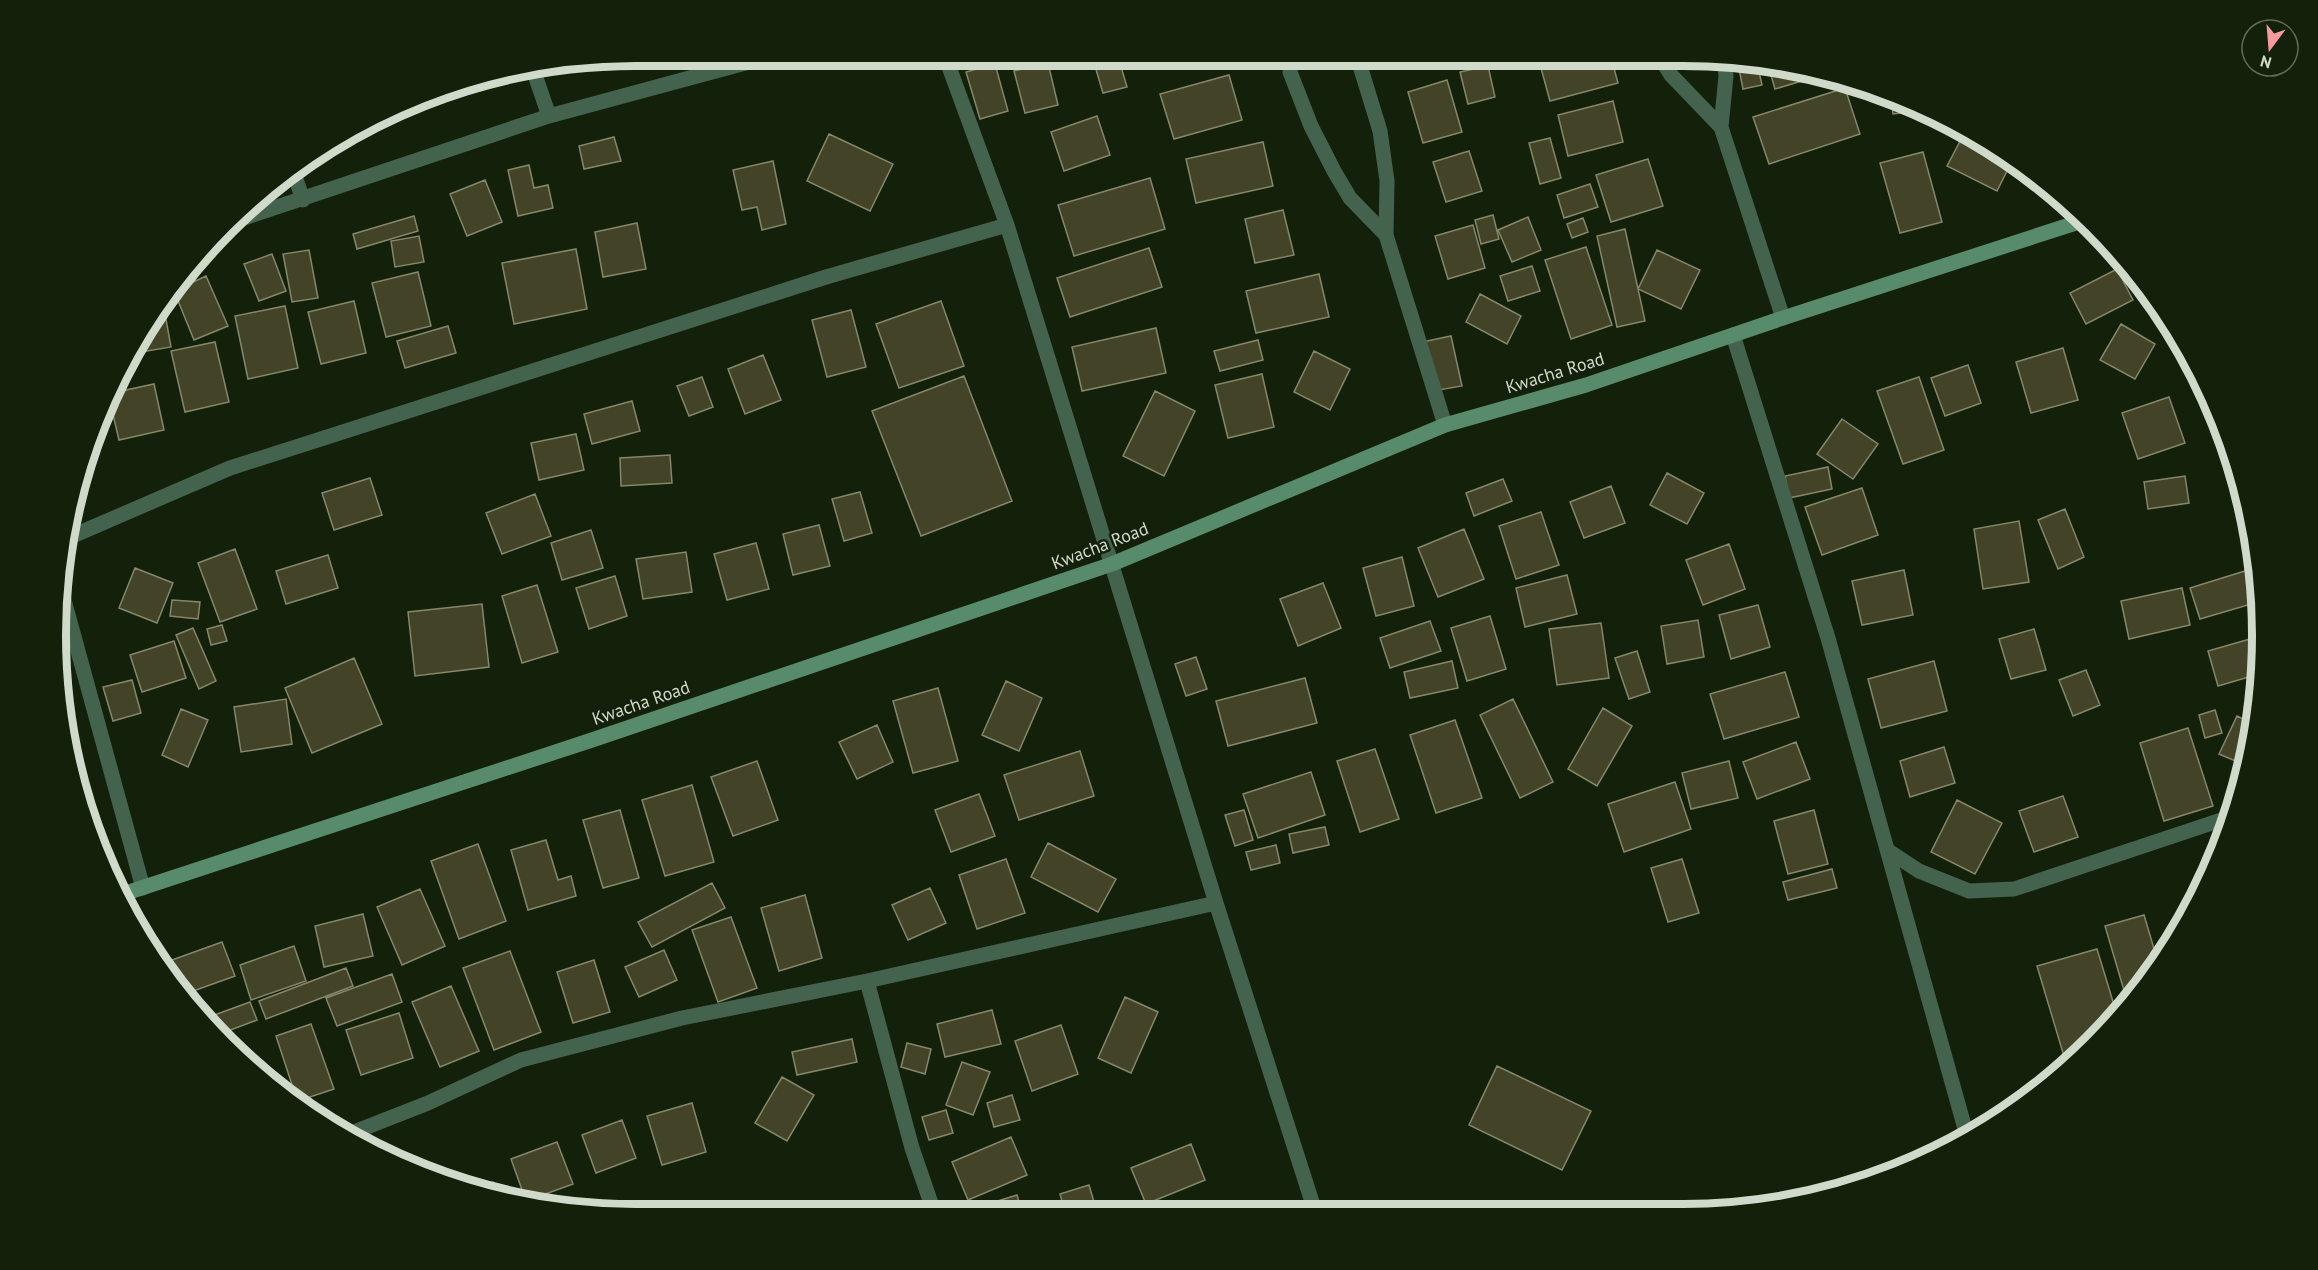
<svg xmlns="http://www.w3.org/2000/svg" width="2318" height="1270" font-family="'PT Sans',sans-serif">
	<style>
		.building { fill: #424327; stroke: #858769; stroke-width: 1.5 }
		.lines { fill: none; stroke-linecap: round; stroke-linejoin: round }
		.minor { stroke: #43634f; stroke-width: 15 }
		.secondary { stroke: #578b6c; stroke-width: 15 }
		.labels { text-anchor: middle; stroke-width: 5; stroke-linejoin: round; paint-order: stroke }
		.street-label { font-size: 18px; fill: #d0dacb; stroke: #13200a }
		.rim { fill: none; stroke: #d0dacb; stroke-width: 8 }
	</style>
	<rect width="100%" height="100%" fill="#13200a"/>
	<path class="building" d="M1092,56H1118L1127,87L1103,93Z
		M1403,56H1431L1405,63Z
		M1538,57H1611L1618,83L1550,101Z
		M1737,59L1757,63L1762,85L1743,89Z
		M1048,63L1058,105L1025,113L1014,71Z
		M995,64L1008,111L980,119L966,72Z
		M1768,65L1825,74L1775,89Z
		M1488,66L1495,97L1468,104L1460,72Z
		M1229,75L1242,120L1174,139L1160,94Z
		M1447,80L1462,132L1423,143L1408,92Z
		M1845,88L1860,134L1769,164L1753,117Z
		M1891,99L1918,111L1893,114Z
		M1613,101L1623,142L1568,156L1558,115Z
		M1097,116L1110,155L1064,171L1051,132Z
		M1966,130L2012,161L1997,191L1947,166Z
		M829,134L893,164L870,211L807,181Z
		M614,137L621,161L584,169L579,146Z
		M1550,138L1561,178L1540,184L1529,143Z
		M1263,142L1273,186L1196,203L1186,159Z
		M1469,151L1482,191L1446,202L1433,162Z
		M1923,152L1942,222L1900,233L1880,163Z
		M1648,159L1663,206L1611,222L1596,175Z
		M773,161L786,224L762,230L757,207L742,210L733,170Z
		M529,165L534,188L548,185L553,208L518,216L508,170Z
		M1150,178L1165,229L1074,256L1058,205Z
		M485,180L502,222L467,236L450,194Z
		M1590,184L1598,207L1564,218L1557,195Z
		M1283,210L1294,255L1255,263L1245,219Z
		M1493,215L1499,239L1481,244L1475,220Z
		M414,216L418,231L357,249L353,234Z
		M1528,217L1541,250L1512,262L1498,230Z
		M1583,218L1588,232L1572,238L1567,224Z
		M637,223L646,269L603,277L595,232Z
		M1473,225L1485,268L1448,279L1435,236Z
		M1625,229L1645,321L1617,327L1597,236Z
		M419,236L424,262L395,267L391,241Z
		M1586,247L1612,325L1571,339L1545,260Z
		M1149,248L1162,287L1070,317L1057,278Z
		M576,249L587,309L514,324L502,263Z
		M309,250L318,298L292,302L283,254Z
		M1657,250L1700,270L1681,309L1638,289Z
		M272,254L286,291L259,301L244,264Z
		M1532,266L1540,291L1508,301L1500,276Z
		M2117,269L2133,300L2086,324L2070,293Z
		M418,272L431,326L386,337L372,283Z
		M1319,274L1329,317L1256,333L1246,291Z
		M206,276L228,326L194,340L174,291Z
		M1480,294L1521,316L1507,344L1466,322Z
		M354,301L366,353L321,364L308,312Z
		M941,301L964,366L899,388L876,324Z
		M163,303L171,347L135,353L153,313Z
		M285,306L298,368L248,379L235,316Z
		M851,310L866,367L827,377L812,320Z
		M2121,324L2155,344L2135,379L2100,360Z
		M448,326L456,353L405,368L397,341Z
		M1156,328L1166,373L1082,391L1072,347Z
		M1451,336L1462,386L1433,391L1422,342Z
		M1258,340L1263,360L1220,371L1214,351Z
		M215,342L229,402L185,412L171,351Z
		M2063,348L2078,400L2031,413L2016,362Z
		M1314,351L1350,369L1330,410L1294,392Z
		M763,355L781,400L745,414L728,369Z
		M1968,365L1981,403L1945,416L1931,378Z
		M1262,374L1274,427L1228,438L1215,385Z
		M964,376L1012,501L921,536L872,411Z
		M702,377L713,407L689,416L677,386Z
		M1919,377L1944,450L1903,464L1877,391Z
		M154,384L164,430L119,440L111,406L117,392Z
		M1155,391L1195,411L1164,476L1123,456Z
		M2169,397L2185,443L2138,459L2122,413Z
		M632,401L640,431L592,444L584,414Z
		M1842,419L1878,444L1853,479L1817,454Z
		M576,434L584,470L539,480L531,443Z
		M670,455L672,483L621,486L620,458Z
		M1828,467L1832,489L1789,498L1785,476Z
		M1667,473L1704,493L1687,524L1650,505Z
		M2185,476L2189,503L2148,509L2144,482Z
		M370,478L382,515L334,530L322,493Z
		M1503,479L1512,501L1474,516L1466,493Z
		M1611,486L1625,523L1584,538L1570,502Z
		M1862,488L1878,535L1822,555L1805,507Z
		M860,492L872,533L844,541L832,499Z
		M535,494L551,536L502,554L486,513Z
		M2065,509L2084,557L2058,569L2038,520Z
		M1541,512L1559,565L1516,579L1499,526Z
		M2019,521L2029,582L1983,589L1974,529Z
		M819,525L830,566L793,575L783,534Z
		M1464,529L1484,579L1438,597L1418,548Z
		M591,530L603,568L562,580L551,543Z
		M756,543L769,589L727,600L714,554Z
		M1729,544L1745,589L1703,605L1686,560Z
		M235,549L257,609L220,622L198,563Z
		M686,552L692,592L643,599L636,559Z
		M328,555L338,588L286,604L276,571Z
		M1402,557L1414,606L1376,616L1363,568Z
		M135,568L173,583L157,623L119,608Z
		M1904,570L1913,615L1862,625L1852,581Z
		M2248,570L2258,602L2200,619L2190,588Z
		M1567,575L1577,614L1525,627L1516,588Z
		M615,576L627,616L589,629L576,588Z
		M1323,583L1341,628L1298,646L1280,599Z
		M537,585L558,652L522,663L502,596Z
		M2182,588L2190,625L2129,639L2121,601Z
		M172,600L200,602L198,619L170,616Z
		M482,604L489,667L415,676L408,612Z
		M1758,605L1770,647L1731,659L1719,615Z
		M1490,616L1506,669L1467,681L1451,628Z
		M1698,620L1704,657L1667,664L1661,626Z
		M1430,621L1441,651L1390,668L1380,638Z
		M1601,623L1609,678L1557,685L1549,629Z
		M222,625L227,641L211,645L207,629Z
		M193,628L216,681L199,689L176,635Z
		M2034,629L2046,670L2011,679L1999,639Z
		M2250,639L2259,674L2218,686L2208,651Z
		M174,641L186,678L142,692L130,655Z
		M1637,651L1650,692L1629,699L1615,658Z
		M1196,657L1207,689L1186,696L1175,664Z
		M354,658L382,724L312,753L285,688Z
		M1452,661L1458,688L1410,698L1404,672Z
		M1934,661L1947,711L1881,728L1868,679Z
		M2086,670L2100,705L2073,716L2059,680Z
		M1785,672L1799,717L1724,739L1710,694Z
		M1305,678L1317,723L1228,746L1216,701Z
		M132,680L141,713L113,721L103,687Z
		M1006,681L1042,698L1019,751L982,735Z
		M938,688L958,761L913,773L893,701Z
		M286,699L292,744L241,752L234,707Z
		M1513,699L1553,782L1520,798L1480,715Z
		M1603,708L1632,726L1597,786L1568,769Z
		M181,709L208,720L188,767L162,755Z
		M2215,710L2222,733L2205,738L2199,715Z
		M2237,716L2254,724L2245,765L2219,754Z
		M1455,720L1482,798L1436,813L1410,735Z
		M877,725L893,762L857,779L839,742Z
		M2188,728L2213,806L2164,821L2140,743Z
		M1796,742L1810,779L1757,799L1743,762Z
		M1944,747L1955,783L1910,797L1900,761Z
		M1375,749L1399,819L1360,832L1337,761Z
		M1080,751L1094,796L1019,820L1004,775Z
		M757,761L778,820L733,836L711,777Z
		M1729,761L1738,798L1691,809L1682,773Z
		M1311,772L1325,815L1258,838L1243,794Z
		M1675,782L1691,829L1624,852L1608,804Z
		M692,785L714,862L665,876L642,800Z
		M979,794L995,836L951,852L935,810Z
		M2063,796L2078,837L2034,852L2019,811Z
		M1957,800L2002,823L1975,874L1931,852Z
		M620,810L639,878L603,888L583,820Z
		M1244,810L1253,840L1235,846L1225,815Z
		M1814,810L1828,864L1788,874L1774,821Z
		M1325,827L1329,845L1293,853L1289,834Z
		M546,840L558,880L571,876L576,896L528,910L511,850Z
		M1048,843L1116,879L1098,912L1031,877Z
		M478,844L506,921L459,939L431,861Z
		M1276,845L1280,863L1251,870L1246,852Z
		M1006,859L1025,913L977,929L959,875Z
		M1682,859L1699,913L1668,922L1651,868Z
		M1832,869L1837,888L1788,900L1783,882Z
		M712,883L725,908L652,947L638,922Z
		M930,888L946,923L908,940L892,905Z
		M420,889L445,946L402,965L377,907Z
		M805,895L822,958L779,971L761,908Z
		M363,914L373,956L324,967L315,926Z
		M2144,915L2158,962L2128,1004L2105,926Z
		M731,917L757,988L718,1002L692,930Z
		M222,942L235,976L185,994L172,960Z
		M294,946L306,981L251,1000L240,965Z
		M2097,949L2118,1018L2066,1063L2037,966Z
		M664,950L677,980L639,997L625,967Z
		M510,951L541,1032L494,1050L463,968Z
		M594,960L610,1012L573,1023L557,972Z
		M346,968L353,986L266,1019L259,1001Z
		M392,974L402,1002L337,1026L326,998Z
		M451,986L479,1051L440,1067L412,1002Z
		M1125,997L1158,1012L1131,1073L1098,1058Z
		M250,1002L257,1020L220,1034L214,1029L209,1017Z
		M992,1010L1001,1044L945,1057L937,1024Z
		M399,1013L413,1058L361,1075L346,1030Z
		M311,1024L334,1089L301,1100L296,1097L276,1036Z
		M1061,1025L1078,1074L1032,1091L1015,1041Z
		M852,1039L857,1062L797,1075L792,1052Z
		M907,1043L931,1049L925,1074L901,1067Z
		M962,1062L990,1072L973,1115L946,1105Z
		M1497,1066L1591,1111L1562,1170L1469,1125Z
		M782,1077L814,1095L787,1141L755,1123Z
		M1012,1095L1020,1120L994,1127L987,1103Z
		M692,1103L706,1152L662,1165L647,1116Z
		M946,1110L953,1133L929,1140L922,1117Z
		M622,1120L636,1158L596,1173L582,1135Z
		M1011,1137L1027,1175L968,1200L952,1162Z
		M557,1142L573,1184L526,1201L511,1159Z
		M1191,1144L1205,1180L1146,1204L1131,1168Z
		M493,1182L501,1197L476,1191Z
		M1089,1185L1097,1212H1065L1060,1194Z
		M1017,1195L1022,1212H973L972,1209Z
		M1192,1204L1195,1211H1172Z
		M881,1206L883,1212H858Z"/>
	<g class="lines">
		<path class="minor" d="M945,56L1007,225L1216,903L1315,1211
			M1292,56L1290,72L1311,126L1334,171L1350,198L1386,235
			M1357,56L1380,131L1387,181L1386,235L1445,425
			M1660,57L1671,75L1721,127
			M1724,57L1726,76L1721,127L1783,318
			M534,72L549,116
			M293,170L303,200
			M241,219L549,116L771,56
			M1733,335L1828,638L1967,1136
			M70,537L230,468L826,277L1007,225
			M64,600L143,888
			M1887,850L1919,871L1969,891L2014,889L2233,816
			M344,1136L428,1103L521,1060L682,1018L867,981
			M934,1212L912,1148L867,981L1216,903"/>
		<path class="secondary" d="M123,894L592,740L1112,564L1445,425L1586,385L1783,318L2085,220"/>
	</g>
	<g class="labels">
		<g class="street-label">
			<text transform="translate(1555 373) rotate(-17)" y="6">Kwacha Road</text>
			<text transform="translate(1100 546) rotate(-21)" y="6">Kwacha Road</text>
			<text transform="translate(641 703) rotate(-19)" y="6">Kwacha Road</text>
		</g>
	</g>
	<path d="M0 0H2318V1270H0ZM635 66H1683A569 569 0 0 1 2252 635V635A569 569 0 0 1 1683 1204H635A569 569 0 0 1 66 635V635A569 569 0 0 1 635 66Z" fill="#13200a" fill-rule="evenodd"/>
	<path class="rim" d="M635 66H1683A569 569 0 0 1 2252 635V635A569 569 0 0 1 1683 1204H635A569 569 0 0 1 66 635V635A569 569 0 0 1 635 66Z"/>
	<g transform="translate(2270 48) rotate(196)"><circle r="28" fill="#13200a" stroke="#5f6a57" stroke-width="1.5"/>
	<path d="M0-4.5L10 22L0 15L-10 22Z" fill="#f59b9d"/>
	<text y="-9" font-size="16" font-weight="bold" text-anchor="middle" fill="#d0dacb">N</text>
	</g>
</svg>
